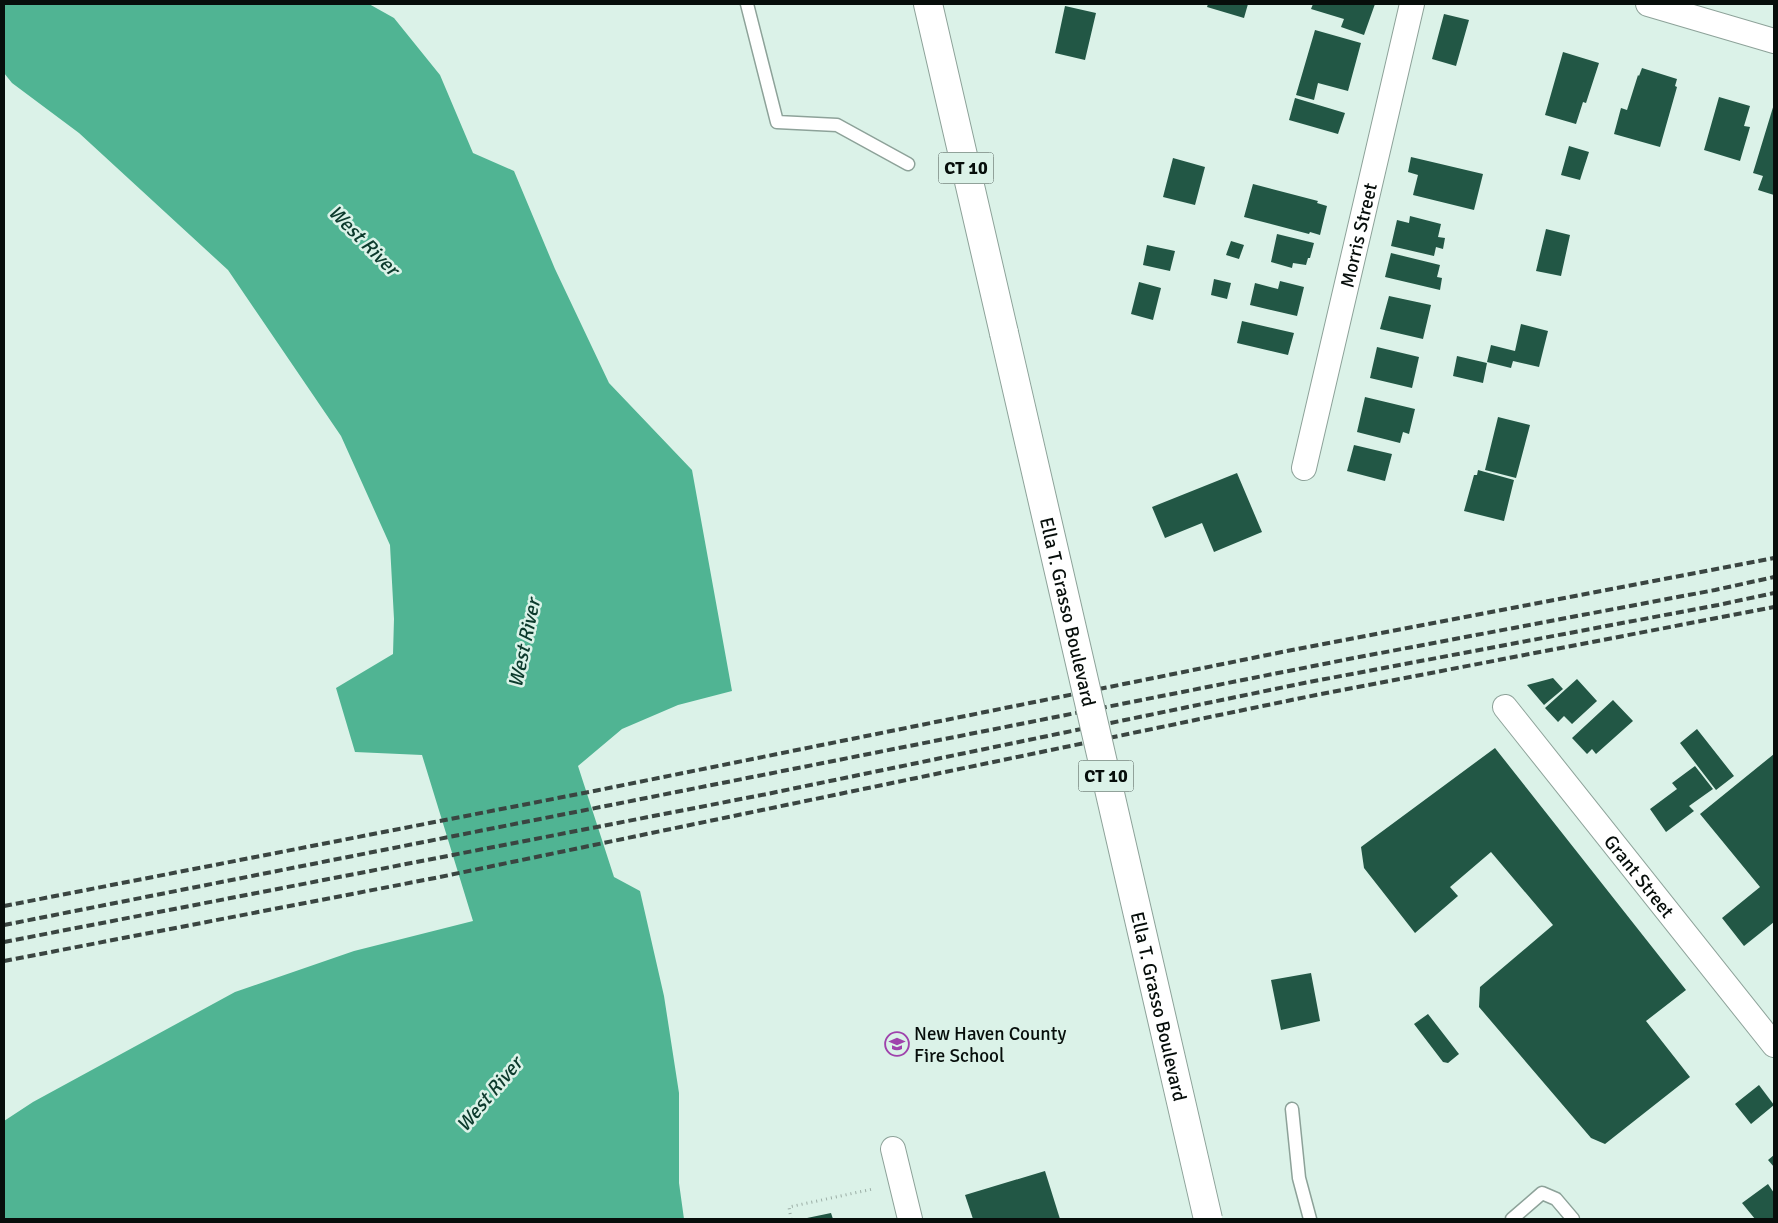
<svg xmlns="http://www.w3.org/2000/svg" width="1778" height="1223" font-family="Signika,sans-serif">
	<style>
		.water { fill: #50b493 }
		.building { fill: #225745 }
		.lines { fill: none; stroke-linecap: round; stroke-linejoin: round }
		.service-casing { stroke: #8da299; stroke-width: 15 }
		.minor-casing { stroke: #8da299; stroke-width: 26 }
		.primary-casing { stroke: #8da299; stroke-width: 30 }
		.path { stroke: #9bada5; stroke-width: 3; stroke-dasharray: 1 4; stroke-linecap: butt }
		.service { stroke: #fff; stroke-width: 12 }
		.minor { stroke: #fff; stroke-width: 24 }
		.primary { stroke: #fff; stroke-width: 28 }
		.rail { stroke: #3a4541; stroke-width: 4; stroke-dasharray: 8 4; stroke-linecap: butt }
		.primary-bridge-casing { stroke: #8da299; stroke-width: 30; stroke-linecap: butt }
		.primary-bridge { stroke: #fff; stroke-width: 28 }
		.labels { text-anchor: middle; stroke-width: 5; stroke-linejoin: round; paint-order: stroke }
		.shield { fill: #dbf2e8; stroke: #47524d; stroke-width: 1 }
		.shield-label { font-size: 18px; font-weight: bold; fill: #070e0b }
		.street-label { font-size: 19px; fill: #070e0b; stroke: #dbf2e8 }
		.poi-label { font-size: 19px; fill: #070e0b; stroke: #dbf2e8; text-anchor: start }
		.water-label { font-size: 20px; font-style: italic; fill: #0c3a2c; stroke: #dbf2e8 }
	</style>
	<rect width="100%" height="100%" fill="#dbf2e8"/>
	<path class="water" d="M4,4H369L394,18L440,75L473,153L514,171L555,269L609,383L692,470L732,691L678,705L622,729L578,766L614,877L640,891L664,996L679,1093V1183L684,1219H4V1121L33,1102L235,992L354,951L473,921L422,755L355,752L336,688L393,654L394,619L390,545L341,436L228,270L79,133L12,83L4,73Z"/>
	<path class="building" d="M1208,4H1248L1244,18L1207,7Z
		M1313,4H1375L1364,35L1341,27L1344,19L1311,9Z
		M1065,6L1096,13L1085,60L1055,53Z
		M1444,14L1469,20L1456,66L1432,59Z
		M1315,30L1361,43L1348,91L1318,83L1314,100L1296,95Z
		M1563,52L1599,63L1586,103L1583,102L1576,124L1545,115Z
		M1642,68L1677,79L1675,86L1677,87L1660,147L1614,134L1621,108L1627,110L1638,75L1639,76Z
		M1719,97L1750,106L1744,126L1750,127L1740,161L1704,150Z
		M1295,98L1345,113L1338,134L1289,120Z
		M1774,104V195L1758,190L1763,176L1753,173Z
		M1569,146L1589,152L1580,180L1561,175Z
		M1411,157L1483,174L1474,210L1413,195L1418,175L1408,172Z
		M1173,158L1205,167L1195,205L1163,197Z
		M1253,184L1318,201L1317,203L1327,206L1320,235L1310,232L1309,234L1244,217Z
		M1410,216L1441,224L1438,237L1445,238L1443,249L1436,247L1434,256L1391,246L1397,220L1409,223Z
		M1546,229L1570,235L1561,276L1536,271Z
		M1277,234L1314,243L1310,258H1308L1306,265L1293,263L1292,268L1271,262Z
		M1231,241L1244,245L1239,259L1226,255Z
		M1147,245L1175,251L1170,271L1143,265Z
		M1391,253L1440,265L1437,277L1442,278L1440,290L1385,277Z
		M1214,279L1231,283L1227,299L1211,295Z
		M1280,281L1304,287L1297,316L1250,305L1255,283L1278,289Z
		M1139,282L1161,288L1153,320L1131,314Z
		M1389,296L1431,305L1423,339L1380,329Z
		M1242,321L1294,333L1288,355L1237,343Z
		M1521,324L1548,331L1539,367L1513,361L1511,368L1487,362L1491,345L1515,351Z
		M1377,347L1419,357L1412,388L1370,378Z
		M1457,356L1487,363L1483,383L1453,376Z
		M1365,397L1415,409L1409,434L1403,432L1400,443L1357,432Z
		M1498,417L1530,425L1516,478L1485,470Z
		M1354,445L1392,454L1385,481L1347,471Z
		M1478,470L1514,480L1504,521L1464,511L1474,475H1477Z
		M1237,473L1262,532L1214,552L1202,523L1165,538L1152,507Z
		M1553,678L1563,689L1544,705L1527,685Z
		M1577,679L1597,701L1572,724L1564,716L1558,722L1545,708Z
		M1613,700L1633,721L1596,754L1592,749L1587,754L1572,738Z
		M1697,729L1734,776L1716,790L1680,743Z
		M1495,748L1686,990L1646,1021L1690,1077L1605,1144L1591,1138L1479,1007L1480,987L1553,925L1491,852L1450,887L1458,896L1415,933L1364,868L1361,847Z
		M1774,754V922L1744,946L1722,918L1760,887L1700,814Z
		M1695,766L1713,789L1689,806L1694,811L1666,832L1650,809L1677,789L1672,783Z
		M1311,973L1320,1021L1281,1030L1271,980Z
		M1428,1014L1459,1054L1448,1063L1443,1062L1414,1024Z
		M1759,1085L1774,1105L1751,1124L1735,1104Z
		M1774,1155V1167L1768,1160Z
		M1045,1171L1060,1219H973L965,1195Z
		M1768,1184L1774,1193V1219H1755L1742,1203Z
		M831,1213L833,1219H807V1218Z"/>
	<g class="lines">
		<g class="service-casing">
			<path id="service" d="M747,4L777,122L837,125L908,164
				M1292,1109L1299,1178L1310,1219
				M1512,1219L1542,1193L1556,1199L1573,1219"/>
		</g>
		<g class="minor-casing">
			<g id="minor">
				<path d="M1648,4L1774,41"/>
				<path id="s1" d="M1304,468L1412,4"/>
				<path id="s2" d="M1505,707L1774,1045"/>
				<path d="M893,1149L910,1219"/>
			</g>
		</g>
		<g class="primary-casing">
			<path id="primary" d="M928,4L1004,333"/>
		</g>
		<path class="path" d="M791,1219L789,1207L873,1189"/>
		<use href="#service" class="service"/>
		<use href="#minor" class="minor"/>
		<use href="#primary" class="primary"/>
		<path class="rail" d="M4,906L599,790L1297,649L1774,558
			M4,925L1354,658L1715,590L1774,577
			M4,942L767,794L1304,683L1718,605L1774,593
			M4,961L435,878L1306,697L1774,607"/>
		<g class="primary-bridge-casing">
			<g id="primary-bridge">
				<path id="s3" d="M1004,333L1208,1219"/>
			</g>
		</g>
		<use href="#primary-bridge" class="primary-bridge"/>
	</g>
	<defs>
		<g id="school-ring" transform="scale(1.25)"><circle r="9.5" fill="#dbf2e8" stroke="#9f42ac" stroke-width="1.5"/><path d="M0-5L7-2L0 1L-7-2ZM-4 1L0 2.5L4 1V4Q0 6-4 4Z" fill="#9f42ac"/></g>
	</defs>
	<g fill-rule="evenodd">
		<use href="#school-ring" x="897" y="1044"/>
	</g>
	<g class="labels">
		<g class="shield">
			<rect x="938.5" y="152.5" width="55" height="31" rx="4"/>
			<rect x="1078.5" y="760.5" width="55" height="31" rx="4"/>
		</g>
		<g class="shield-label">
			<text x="966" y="174">CT 10</text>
			<text x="1106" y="782">CT 10</text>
		</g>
		<g class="street-label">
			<text dy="7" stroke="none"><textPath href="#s1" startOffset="239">Morris Street</textPath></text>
			<text dy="7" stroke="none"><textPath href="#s3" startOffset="286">Ella T. Grasso Boulevard</textPath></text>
			<text dy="7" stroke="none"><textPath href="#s2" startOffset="216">Grant Street</textPath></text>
			<text dy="7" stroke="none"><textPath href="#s3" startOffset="691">Ella T. Grasso Boulevard</textPath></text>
		</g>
		<g class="poi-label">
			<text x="914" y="1040">New Haven County<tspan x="914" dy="22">Fire School</tspan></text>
		</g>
		<g class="water-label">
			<text transform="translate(364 240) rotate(45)" y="7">West River</text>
			<text transform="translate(524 643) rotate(-78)" y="7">West River</text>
			<text transform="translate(489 1094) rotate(-50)" y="7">West River</text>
		</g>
	</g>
	<rect width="1778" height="1223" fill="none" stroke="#070e0b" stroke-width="10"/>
</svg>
